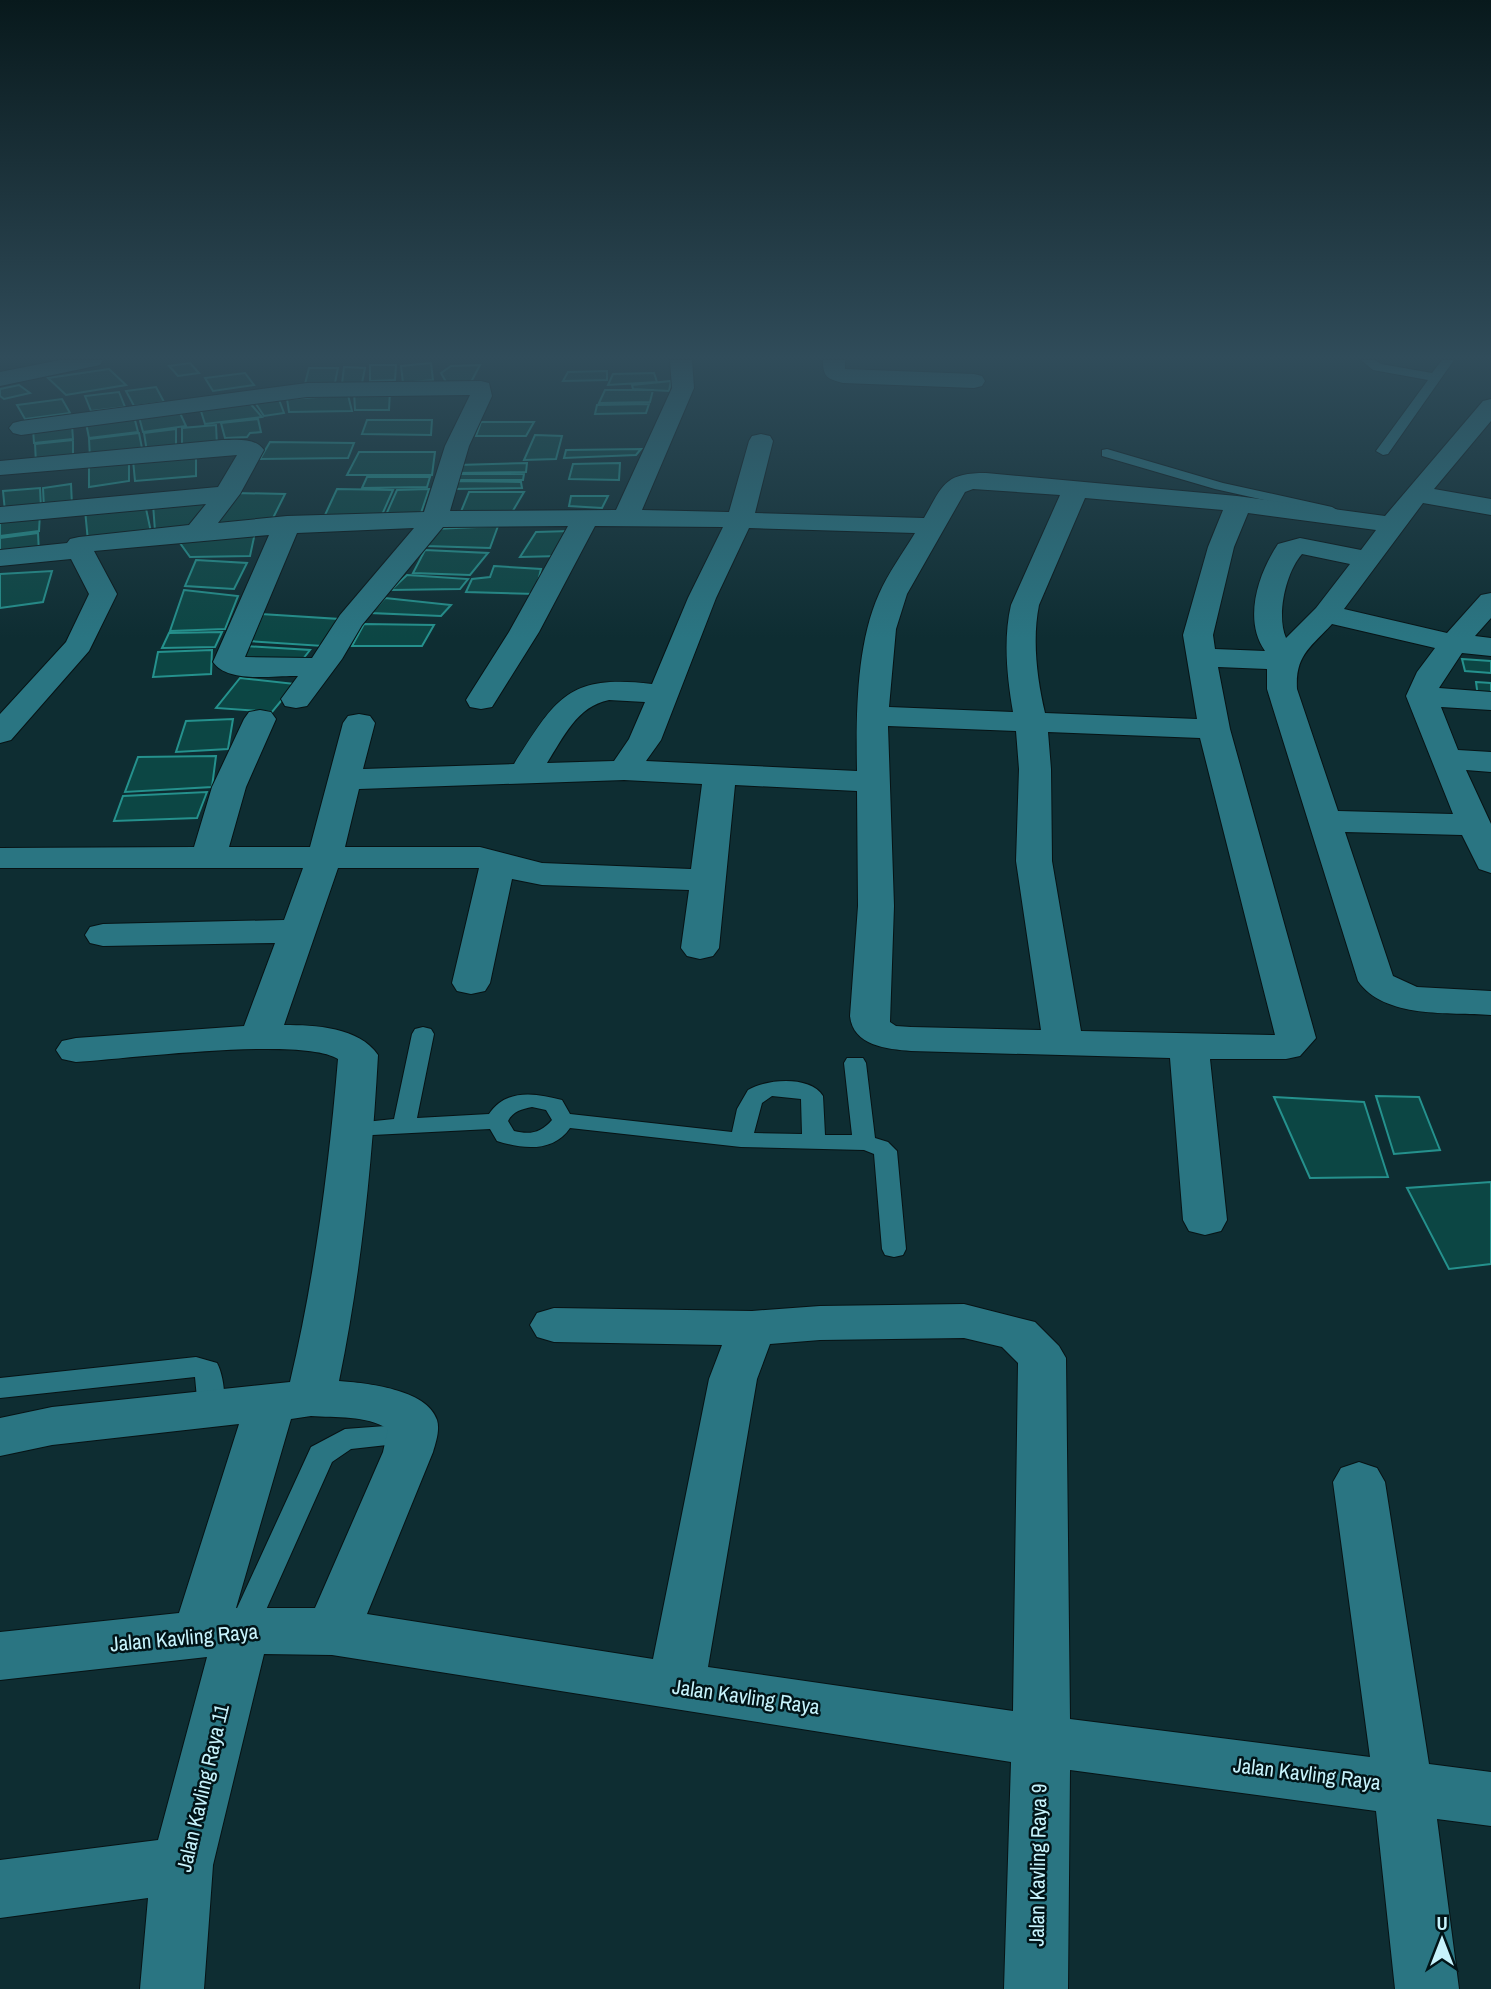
<svg xmlns="http://www.w3.org/2000/svg" width="1491" height="1989" font-family="'Archivo Narrow',sans-serif">
	<style>
		.building { fill: #0c4644; stroke: #25918d; stroke-width: 2 }
		.lines { fill: none; stroke-linecap: round; stroke-linejoin: round }
		.lane-casing { stroke: #071315; stroke-width: 2 }
		.street-casing { stroke: #071315; stroke-width: 2 }
		.lane { fill: #2a7582; fill-rule: evenodd }
		.street { fill: #2a7582; fill-rule: evenodd }
		.labels { text-anchor: middle; stroke-width: 5; stroke-linejoin: round; paint-order: stroke }
		.near-street-label { font-size: 21px; fill: #c7f3fc; stroke: #011418 }
	</style>
	<rect width="100%" height="100%" fill="#0e2d32"/>
	<path class="building" d="M190,363L199,373L178,376L169,366Z
		M431,363L433,380L403,383L401,366Z
		M370,365H396L395,380L370,381Z
		M480,365L470,384L446,382L441,373L451,366Z
		M344,367L365,368L362,383L342,384Z
		M309,368H338L335,383L305,384Z
		M109,369L126,385L66,395L48,378Z
		M607,371V380L563,381L568,372Z
		M245,373L254,385L213,391L205,378Z
		M654,373L657,382L608,385L613,374Z
		M671,381L669,391L633,389L632,385Z
		M19,385L30,393L4,399L0,396V389Z
		M156,387L164,402L134,406L126,391Z
		M390,390L389,410H355L354,391Z
		M605,390H653L650,402L599,403Z
		M119,392L125,407L91,411L85,396Z
		M348,395L352,411L289,412L287,399Z
		M278,397L284,413L264,416L254,401Z
		M62,399L70,413L25,419L17,405Z
		M248,401L262,417L205,424L200,408Z
		M649,404L646,413L595,414L597,405Z
		M180,413L186,426L143,432L139,417Z
		M134,416L138,432L89,438L86,423Z
		M258,419L261,432L250,433L247,437L225,438L221,423Z
		M367,420H432L431,435L362,434Z
		M481,422H534L526,436H476Z
		M72,425L73,439L34,443L33,429Z
		M216,425L217,445L182,449V428Z
		M176,429V449L147,452L144,433Z
		M139,433L143,453L90,458L89,439Z
		M535,435L562,436L556,459L524,460Z
		M73,440V460L36,463L35,444Z
		M270,442L354,443L348,458L260,459Z
		M641,449L636,455L564,458L566,450Z
		M196,452V476L135,481L133,460Z
		M359,452H435L432,475H347Z
		M129,460V481L89,487V464Z
		M527,463L526,472L455,473L457,465Z
		M620,463L619,480L569,479L573,464Z
		M456,474H524L523,480H455Z
		M367,477H430L427,487L362,488Z
		M456,481L521,482L522,488L451,489Z
		M71,484L72,505L44,508L43,488Z
		M40,488L41,508L5,511L3,491Z
		M337,489L393,490L381,517L325,515Z
		M429,489L420,516L385,517L397,490Z
		M469,492H524L511,514H460Z
		M236,493L285,494L271,522L213,526Z
		M571,496H608L602,508L569,506Z
		M210,498L192,527L155,531L153,504Z
		M145,504L151,532L88,541L85,510Z
		M40,513L39,531L0,536V517Z
		M498,526L490,548L426,546L435,529Z
		M256,528L250,556L190,557L175,536Z
		M570,531L560,556L520,557L536,532Z
		M38,533L39,553L0,557V538Z
		M425,550L488,553L470,575L413,573Z
		M196,560L247,563L234,589L185,586Z
		M494,566L541,569L535,594L466,592L472,579L490,577Z
		M52,571L43,602L0,608V574Z
		M407,575L468,579L460,589L391,590Z
		M184,590L238,596L225,629L170,631Z
		M385,598L451,605L441,616L371,613Z
		M261,614L339,619L323,646L248,641Z
		M364,624L434,625L422,646H352Z
		M222,632L215,647L162,648L169,633Z
		M245,646L310,650L299,664L239,662Z
		M212,650L211,674L153,677L158,652Z
		M1462,659L1491,661V673L1465,671Z
		M240,678L295,684L272,712L216,708Z
		M1476,682L1491,683V699L1478,697Z
		M233,719L228,749L176,752L186,721Z
		M216,756L212,787L125,792L138,757Z
		M207,792L197,818L114,821L123,796Z
		M1376,1096L1419,1097L1440,1150L1394,1154Z
		M1274,1097L1364,1102L1388,1177L1310,1178Z
		M1491,1182V1264L1449,1269L1407,1188Z"/>
	<g class="lines">
		<g class="lane-casing">
			<path id="lane" d="M1361,360H1375L1381,364L1432,373L1442,360H1454L1388,454L1383,455L1376,451L1428,380L1373,370Z
				M1107,449L1223,483L1332,507L1339,511L1332,515L1215,489L1102,456V450Z
				M423,1027L431,1029L434,1034L417,1118L489,1114C506,1088 536,1093 562,1100L570,1114L732,1132L737,1109L748,1090C766,1079 810,1075 823,1096L825,1135H852L844,1063L847,1058H863L866,1063L875,1138L888,1142L897,1151L906,1249L903,1255L894,1257L885,1255L882,1249L874,1154L864,1150L741,1147L570,1128C553,1153 522,1149 497,1141L490,1129L353,1136L345,1134L342,1129L345,1124L394,1119L412,1034L415,1029ZM772,1096L801,1099L802,1134L754,1133L762,1103ZM532,1107L546,1110L552,1120C541,1133 530,1135 514,1131L508,1121C513,1111 522,1109 532,1107Z
				M196,1357L217,1363C224,1376 227,1403 221,1416L211,1419L201,1416L198,1409L195,1377L0,1398V1378Z
				M413,1424L423,1427L427,1434L423,1441L351,1449L332,1462L253,1639L242,1643L231,1639L227,1630L311,1447L345,1429Z"/>
		</g>
		<g class="street-casing">
			<path id="street" d="M60,360H103L100,365L0,386V372Z
				M670,360H692L694,388L642,510L729,512L749,441L752,436L761,434L770,436L773,441L755,513L924,518C943,485 944,473 986,473L1237,496L1385,516L1483,401L1491,399V421L1434,489L1491,499V515L1423,503L1344,609L1447,633L1481,595L1491,593V618L1475,636L1491,638V656L1462,653L1439,688L1491,692V710L1441,707L1458,750L1491,752V772L1466,770L1491,824V873L1479,869L1462,835L1345,832L1393,976L1417,987L1491,991V1015C1450,1012 1384,1019 1358,981L1267,689V669L1218,667L1230,729L1316,1038L1300,1056L1286,1059H1210L1227,1220L1221,1231L1205,1235L1189,1231L1183,1220L1170,1058L911,1051C887,1049 853,1046 850,1016L858,906L857,791L735,785L719,948L713,956L700,959L687,956L681,948L689,890L542,885L512,879L490,983L485,991L471,994L457,991L452,983L479,868H338L284,1025C315,1025 359,1027 378,1055C372,1164 361,1274 339,1381C366,1383 427,1389 437,1420C440,1430 436,1442 433,1452L367,1614L653,1659L709,1379L722,1345L554,1342L537,1337L530,1325L537,1313L554,1308L752,1311L820,1306L964,1304L1035,1322L1059,1346L1066,1358L1070,1719L1370,1757L1333,1482L1341,1468L1359,1462L1377,1468L1385,1482L1429,1764L1491,1772V1826L1437,1819L1459,1989H1395L1376,1811L1070,1770L1068,1989H1004L1011,1762L332,1655L264,1654L213,1865L204,1989H140L148,1898L0,1918V1860L158,1840L207,1657L0,1680V1632L179,1613L239,1424L52,1445L0,1456V1418L52,1407L290,1382C315,1276 329,1167 338,1059C303,1036 126,1059 76,1062L62,1059L56,1050L62,1041L76,1038L244,1026L275,943L103,946L90,943L85,935L90,927L103,924L284,920L303,868H0V848L194,847L212,787L244,719L249,712L260,710L271,712L276,719L246,787L229,847H310L343,723L348,716L359,714L370,716L375,723L363,769L514,764C556,699 567,674 652,684L688,598L723,527L595,526L539,632L492,707L481,709L470,707L466,700L509,632L568,526L443,527L362,625L342,659L307,706L296,708L285,706L281,699L298,676C275,675 228,684 213,662L269,535L94,551L117,594L89,651L11,740L0,743V714L66,642L89,594L71,559L0,566V550L67,543L70,539L79,537L189,525L206,504L0,523V507L218,487L237,455L0,475V461L222,440C236,440 255,437 264,450L240,494L218,523L287,516L424,512L445,446L470,395L307,397L21,435L13,433L9,428L13,423L21,421L307,383L481,381L489,383L492,396L469,446L450,511L616,510L672,388ZM973,489L1060,495L1011,605C1003,639 1007,678 1013,712L889,707L896,629L907,594L965,492ZM1085,498L1223,510L1208,547L1183,635L1197,719L1045,713C1037,679 1032,640 1039,605ZM1248,513L1376,530L1361,550L1300,538L1278,544C1258,574 1243,620 1265,651L1215,649L1213,635L1234,547ZM414,528L340,615L312,658L245,657L297,533ZM749,528L915,533C903,553 888,573 879,594C856,645 856,717 857,771L646,761L661,740L716,598ZM1302,554L1350,564L1316,608L1286,638C1276,615 1286,572 1302,554ZM1332,624L1435,648L1417,672L1406,696L1453,814L1338,811L1297,689C1295,655 1311,647 1332,624ZM609,700L645,702L629,739L614,761L547,763C563,738 577,706 609,700ZM888,726L1016,731L1019,769L1016,861L1041,1030L911,1027L896,1026L890,1022L894,906ZM1048,732L1200,738L1275,1035L1081,1031L1052,861L1051,769ZM624,780L702,784L691,869L542,863L480,847H345L359,789ZM964,1338L1002,1347L1018,1363L1013,1711L708,1667L757,1379L770,1344L820,1340ZM311,1416C336,1418 366,1415 388,1429L383,1452L315,1608H236L291,1419Z
				M823,360H845V369L974,374L982,376L985,381L982,386L974,388L843,383C827,379 823,377 823,360Z"/>
		</g>
		<use href="#lane" class="lane"/>
		<use href="#street" class="street"/>
	</g>
	<linearGradient id="sky" x2="0" y2="1"><stop stop-color="#08191c"/><stop offset="0.56" stop-color="#304c5a"/><stop offset="1" stop-color="#304c5a" stop-opacity="0"/></linearGradient>
	<rect width="1491" height="638" fill="url(#sky)"/>
	<g class="labels">
		<g class="near-street-label">
			<text transform="translate(184 1638) rotate(-5)" y="7">Jalan Kavling Raya</text>
			<text transform="translate(746 1697) rotate(8)" y="7">Jalan Kavling Raya</text>
			<text transform="translate(1307 1774) rotate(7)" y="7">Jalan Kavling Raya</text>
			<text transform="translate(203 1788) rotate(-77)" y="7">Jalan Kavling Raya 11</text>
			<text transform="translate(1038 1865) rotate(-89)" y="7">Jalan Kavling Raya 9</text>
		</g>
	</g>
	<g transform="translate(1442 1940)" stroke="#011418" stroke-width="5" paint-order="stroke">
	<path d="M0-5L12 26L0 18L-12 26Z" fill="#c7f3fc"/>
	<text y="-10" font-size="19" font-weight="bold" text-anchor="middle" fill="#c7f3fc">U</text>
	</g>
</svg>
